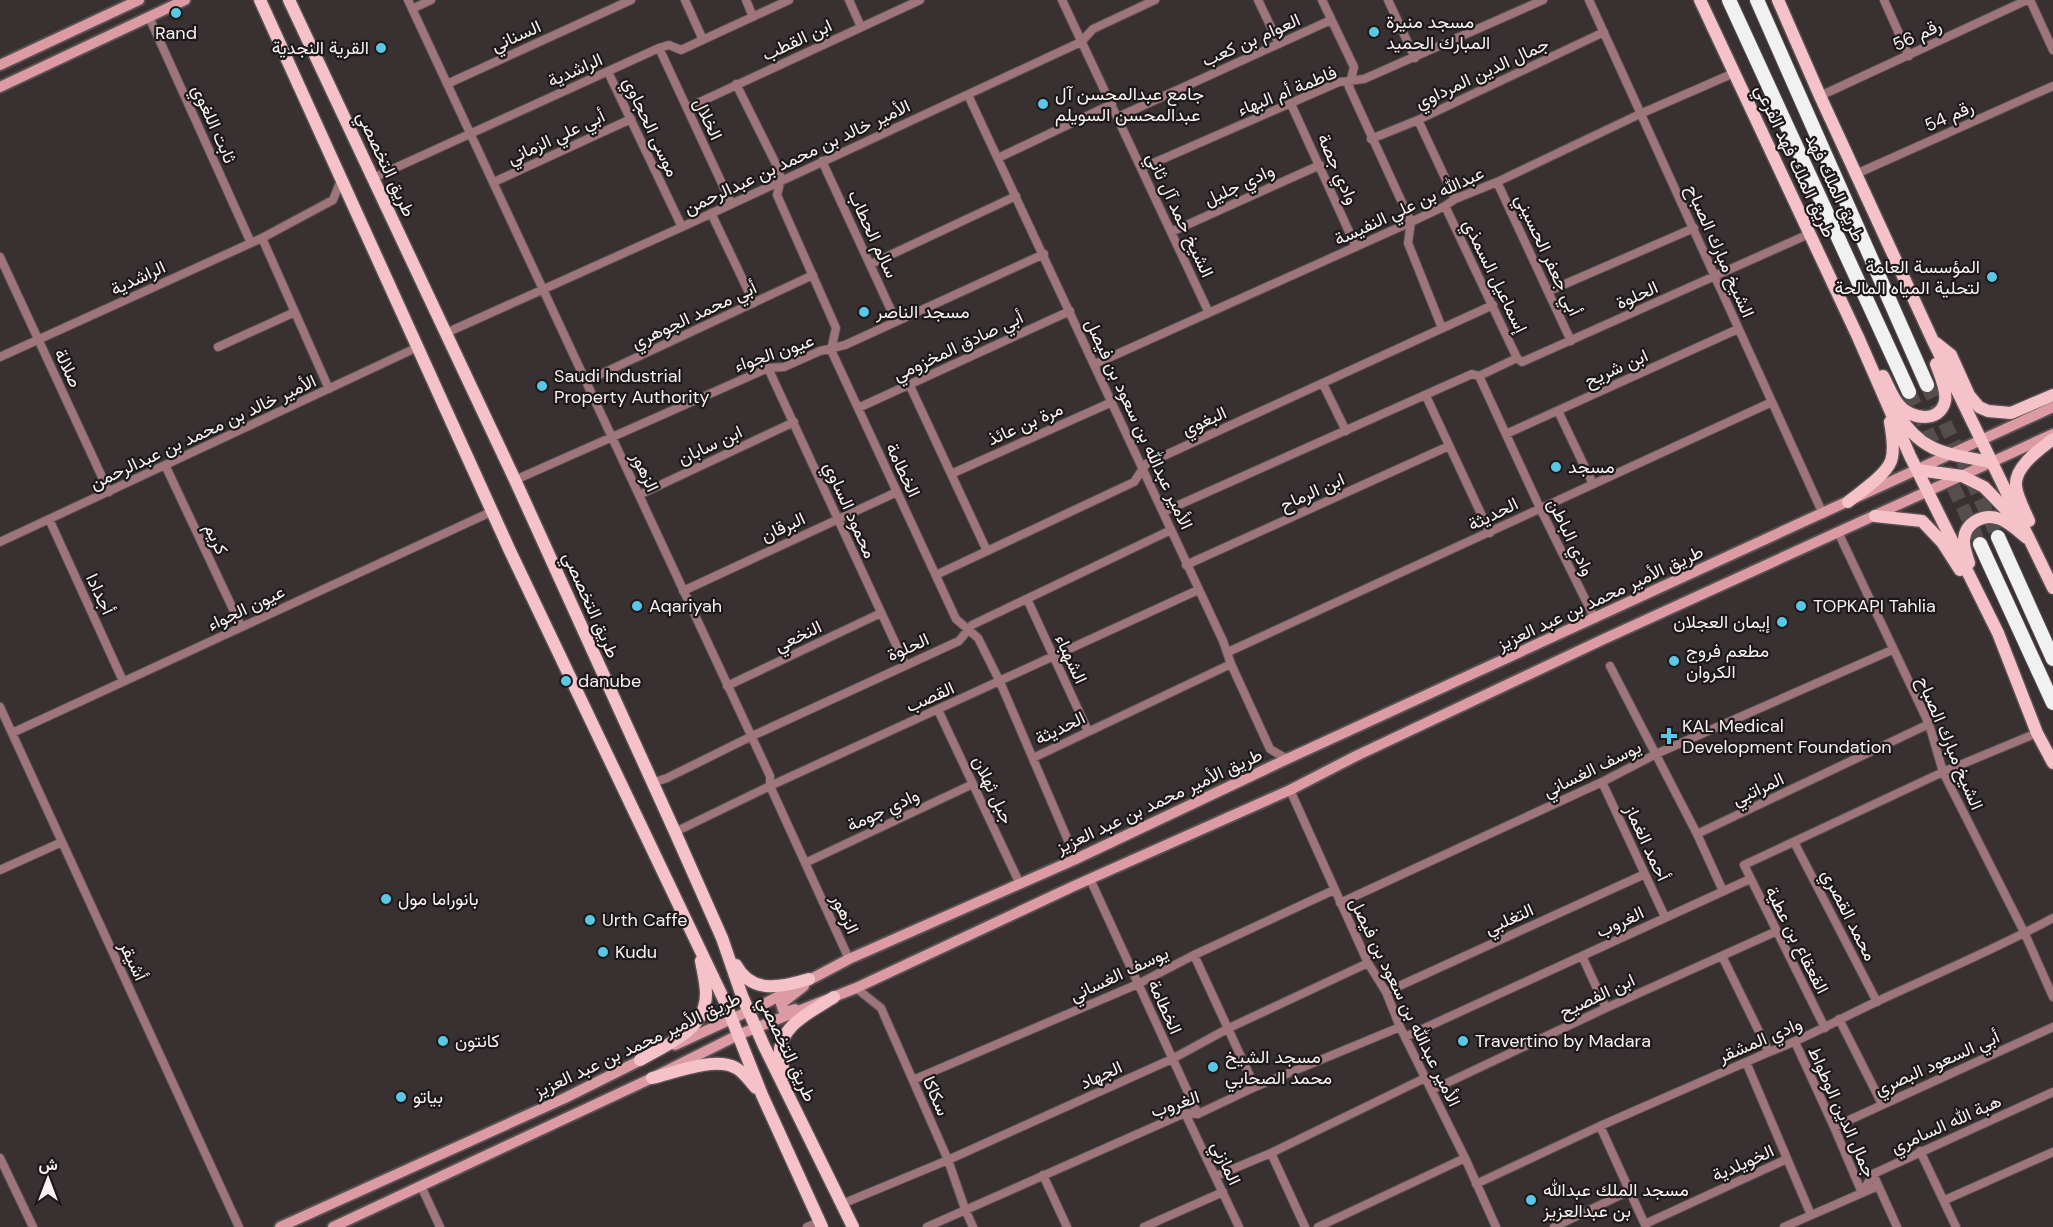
<svg xmlns="http://www.w3.org/2000/svg" width="2053" height="1227" font-family="'DM Sans',Vazirmatn,sans-serif">
	<style>
		.lines { fill: none; stroke-linecap: round; stroke-linejoin: round }
		.highway-tunnel { stroke: #564d4e; stroke-width: 14; stroke-dasharray: 14 7; stroke-linecap: butt }
		.street-casing { stroke: #574f50; stroke-width: 10 }
		.secondary-casing { stroke: #574f50; stroke-width: 14 }
		.primary-casing { stroke: #574f50; stroke-width: 15 }
		.highway-casing { stroke: #574f50; stroke-width: 16 }
		.street { stroke: #9f757c; stroke-width: 8 }
		.secondary { stroke: #dc9aa5; stroke-width: 10 }
		.primary { stroke: #f6c2ca; stroke-width: 12 }
		.highway { stroke: #f1f1f1; stroke-width: 14 }
		.poi-dot { fill: #5ac8e5; stroke: #1d191a; stroke-width: 2 }
		.labels { text-anchor: middle; stroke-width: 4.5; stroke-linejoin: round; paint-order: stroke }
		.poi-label { font-size: 18px; fill: #f7f1f2; stroke: #1d191a; text-anchor: start }
		.street-label { font-size: 18px; fill: #f7f1f2; stroke: #1d191a }
	</style>
	<rect width="100%" height="100%" fill="#393031"/>
	<g class="lines">
		<path class="highway-tunnel" d="M1927,385L1998,537
			M1909,392L1980,544"/>
		<g class="street-casing">
			<path id="street" d="M408,0L770,776V786L849,959
				M685,0L703,40
				M746,0L753,17
				M849,0L861,27
				M1062,0L1209,313
				M1258,0L1279,44
				M1322,0L1354,67L1349,87L1411,222L1408,243L1442,328
				M1388,0L1415,58
				M1589,0L1823,514
				M1884,0L1909,56
				M2030,0L2053,50
				M412,9L431,0
				M149,17L251,243
				M659,48L731,203
				M608,72L682,227
				M447,84L631,0
				M736,84L777,166L781,179L777,195L836,328L831,350L956,619L978,638L1000,682L1076,859
				M968,95L1223,641L1231,664L1270,749L1287,759
				M1820,96L2027,0
				M1291,104L1356,247
				M687,108L920,0
				M1118,117L1331,20
				M1418,120L1455,199
				M1371,139L1418,120L1604,32
				M998,158L1112,104
				M822,161L896,321
				M1142,168L1339,82L1364,79L1543,0
				M1856,174L2053,86
				M373,178L659,48L669,45L681,50L789,0
				M494,182L631,119
				M1497,182L1571,341
				M1445,206L1517,358
				M711,213L754,303
				M1171,232L1320,165
				M262,238L329,389
				M0,257L109,492
				M871,264L1016,196
				M1549,291L1694,228
				M446,333L682,227L1081,42L1093,29L1155,0
				M218,347L295,312
				M0,357L262,238L333,200L341,180
				M1095,364L1411,222L1445,206L1455,199L1497,182L1640,114L1734,73
				M768,368L905,664
				M1479,376L1517,358L1522,362L1809,234
				M586,381L813,275
				M1323,384L1346,431
				M910,386L987,551
				M1426,396L1490,533
				M858,408L1070,311
				M1558,411L1593,484
				M1506,434L1738,329
				M165,465L241,626
				M951,474L1112,402
				M515,480L768,368L784,367L820,351L845,345L1044,254
				M639,495L794,422
				M1163,512L1472,374L1479,376L1540,508L1595,619
				M49,519L123,681
				M1838,532L1929,724L1943,772L2025,934L2053,997
				M0,542L418,347
				M1186,565L1449,446
				M936,575L1134,482L1146,464L1493,305
				M683,591L897,492
				M1027,599L1088,731
				M1228,652L1772,402
				M1610,666L1697,834L1723,891
				M727,686L881,613
				M0,707L239,1227
				M938,710L1020,884
				M12,733L493,511
				M1033,758L1231,664
				M1602,782L1665,917
				M652,783L667,778L750,737L959,641L972,625L1171,530
				M1290,790L1368,963L1386,992L1400,1027L1465,1158L1496,1227
				M675,832L770,786L1198,590
				M1697,834L1929,724
				M1794,842L1877,1002
				M805,863L973,784
				M0,870L62,842
				M1090,879L1198,1114
				M1340,903L1602,782L1656,754L1892,650
				M1194,955L1255,1087
				M1582,956L1606,1008
				M1722,956L1769,1052
				M856,988L881,1008L948,1160L965,1209L973,1227
				M1386,992L1645,874
				M1839,1019L1882,1104
				M1825,1028L1744,865L1943,772L2037,733
				M1405,1037L1750,879
				M1795,1042L1834,1127L1862,1193
				M1746,1062L1811,1215
				M913,1080L1138,984L1194,955L1334,890
				M1432,1090L1606,1008L1777,931
				M1185,1113L1239,1227
				M1600,1126L1646,1227
				M1834,1127L2053,1027
				M1920,1151L1956,1227
				M1271,1153L1305,1227
				M0,1158L33,1227
				M1873,1174L1897,1227
				M1043,1175L1067,1227
				M1216,1176L1271,1153L1425,1078
				M1476,1184L1600,1126L1769,1052C1807,1038 1841,1018 1878,1001C1936,974 1996,949 2053,918
				M421,1186L440,1227
				M1862,1193L1873,1174L2053,1092
				M1945,1200L2053,1152
				M842,1204L948,1160L1172,1059L1229,1028L1368,963
				M1645,1224L1787,1159
				M807,1227L819,1222
				M927,1227L1185,1113L1198,1114L1255,1087L1400,1027
				M1144,1227L1223,1192
				M1318,1227L1465,1158
				M1554,1227L1629,1191
				M1784,1227L1878,1186"/>
		</g>
		<g class="secondary-casing">
			<path id="secondary" d="M0,65L139,0
				M0,87L185,0
				M795,1009L788,1011L783,1010L781,1004L804,986
				M675,1045L762,1005L849,959L1076,859L1287,759L2053,407
				M280,1227L565,1098L647,1057
				M333,1227L652,1078L738,1035L856,988L1074,886L1290,790L1356,756L1604,639L2053,434"/>
		</g>
		<g class="primary-casing">
			<path id="primary" d="M260,0L510,551L725,1002L762,1095L822,1227
				M289,0L515,480L675,832L722,938L742,996L764,1046L853,1227
				M1700,0L1858,337L1910,456L1998,633L2037,733L2053,763
				M1778,0L1820,96L1933,341L2053,588
				M1936,343L1951,355L1969,395L1979,407L1988,411L2011,413L2053,395
				M1883,376C1888,385 1892,397 1899,405C1910,419 1940,424 1945,401C1947,389 1940,375 1936,364
				M1899,415C1922,454 1950,454 1991,462
				M1918,470L1962,476L1984,487L2014,518
				M1848,502C1860,492 1885,476 1891,461C1895,450 1892,433 1890,422
				M1875,516L1922,521L1942,542L1960,570
				M2029,521C2025,511 2017,497 2016,486C2014,467 2040,449 2053,439
				M1969,563C1967,556 1963,546 1964,539C1966,522 1984,513 2000,519C2010,523 2018,531 2027,538
				M736,965C752,995 783,987 809,979
				M640,1060C668,1044 706,1030 706,994C706,983 703,972 701,961
				M785,1075C784,1069 781,1063 780,1057C777,1026 813,1011 834,997
				M652,1078C674,1073 715,1056 736,1068C744,1072 750,1082 756,1088"/>
		</g>
		<g class="highway-casing">
			<path id="highway" d="M1729,0L1909,392
				M1757,0L1927,385
				M1998,537L2053,659
				M1980,544L2053,703"/>
		</g>
		<use href="#street" class="street"/>
		<use href="#secondary" class="secondary"/>
		<use href="#primary" class="primary"/>
		<use href="#highway" class="highway"/>
	</g>
	<g class="poi-dot">
		<circle cx="176" cy="13" r="6"/>
		<circle cx="1374" cy="32" r="6"/>
		<circle cx="381" cy="48" r="6"/>
		<circle cx="1043" cy="104" r="6"/>
		<circle cx="1992" cy="277" r="6"/>
		<circle cx="864" cy="312" r="6"/>
		<circle cx="542" cy="386" r="6"/>
		<circle cx="1556" cy="467" r="6"/>
		<circle cx="637" cy="606" r="6"/>
		<circle cx="1801" cy="606" r="6"/>
		<circle cx="1782" cy="622" r="6"/>
		<circle cx="1674" cy="661" r="6"/>
		<circle cx="566" cy="681" r="6"/>
		<path d="M1666 727h6v6h6v6h-6v6h-6v-6h-6v-6h6z"/>
		<circle cx="386" cy="899" r="6"/>
		<circle cx="590" cy="920" r="6"/>
		<circle cx="603" cy="952" r="6"/>
		<circle cx="443" cy="1041" r="6"/>
		<circle cx="1463" cy="1041" r="6"/>
		<circle cx="1213" cy="1067" r="6"/>
		<circle cx="401" cy="1097" r="6"/>
		<circle cx="1531" cy="1200" r="6"/>
	</g>
	<g class="labels">
		<g class="poi-label">
			<text x="1386" y="28">مسجد منيرة<tspan x="1386" dy="21">المبارك الحميد</tspan></text>
			<text x="176" y="39" text-anchor="middle">Rand</text>
			<text x="369" y="54" text-anchor="end">القرية النجدية</text>
			<text x="1055" y="100">جامع عبدالمحسن آل<tspan x="1055" dy="21">عبدالمحسن السويلم</tspan></text>
			<text x="1980" y="273" text-anchor="end">المؤسسة العامة<tspan x="1980" dy="21">لتحلية المياه المالحة</tspan></text>
			<text x="876" y="318">مسجد الناصر</text>
			<text x="554" y="382">Saudi Industrial<tspan x="554" dy="21">Property Authority</tspan></text>
			<text x="1568" y="473">مسجد</text>
			<text x="649" y="612">Aqariyah</text>
			<text x="1813" y="612">TOPKAPI Tahlia</text>
			<text x="1770" y="628" text-anchor="end">إيمان العجلان</text>
			<text x="1686" y="657">مطعم فروج<tspan x="1686" dy="21">الكروان</tspan></text>
			<text x="578" y="687">danube</text>
			<text x="1682" y="732">KAL Medical<tspan x="1682" dy="21">Development Foundation</tspan></text>
			<text x="398" y="905">بانوراما مول</text>
			<text x="602" y="926">Urth Caffe</text>
			<text x="615" y="958">Kudu</text>
			<text x="455" y="1047">كانتون</text>
			<text x="1475" y="1047">Travertino by Madara</text>
			<text x="1225" y="1063">مسجد الشيخ<tspan x="1225" dy="21">محمد الصحابي</tspan></text>
			<text x="413" y="1103">بياتو</text>
			<text x="1543" y="1196">مسجد الملك عبدالله<tspan x="1543" dy="21">بن عبدالعزيز</tspan></text>
		</g>
		<g class="street-label">
			<text transform="translate(1917 35) rotate(-25)" y="6">رقم 56</text>
			<text transform="translate(516 36) rotate(-24)" y="6">السناني</text>
			<text transform="translate(797 40) rotate(-25)" y="6">ابن القطب</text>
			<text transform="translate(1251 40) rotate(-24)" y="6">العوام بن كعب</text>
			<text transform="translate(575 70) rotate(-24)" y="6">الراشدية</text>
			<text transform="translate(1482 73) rotate(-25)" y="6">جمال الدين المرداوي</text>
			<text transform="translate(1287 91) rotate(-22)" y="6">فاطمة أم البهاء</text>
			<text transform="translate(1949 116) rotate(-24)" y="6">رقم 54</text>
			<text transform="translate(708 119) rotate(65)" y="6">الخلال</text>
			<text transform="translate(214 124) rotate(66)" y="6">ثابت اللغوي</text>
			<text transform="translate(651 127) rotate(65)" y="6">موسى الحجاوي</text>
			<text transform="translate(556 137) rotate(-25)" y="6">أبي علي الزماني</text>
			<text transform="translate(797 157) rotate(-25)" y="6">الأمير خالد بن محمد بن عبدالرحمن</text>
			<text transform="translate(1795 161) rotate(65)" y="6">طريق الملك فهد الفرعي</text>
			<text transform="translate(386 164) rotate(65)" y="6">طريق التخصصي</text>
			<text transform="translate(1338 169) rotate(66)" y="6">وادي جصة</text>
			<text transform="translate(1239 185) rotate(-25)" y="6">وادي جليل</text>
			<text transform="translate(1835 188) rotate(65)" y="6">طريق الملك فهد</text>
			<text transform="translate(1409 206) rotate(-25)" y="6">عبدالله بن علي النفيسة</text>
			<text transform="translate(1180 215) rotate(65)" y="6">الشيخ حمد آل ثاني</text>
			<text transform="translate(873 234) rotate(65)" y="6">سالم الحطاب</text>
			<text transform="translate(1720 251) rotate(66)" y="6">الشيخ مبارك الصباح</text>
			<text transform="translate(1548 255) rotate(65)" y="6">أبي جعفر الحسيني</text>
			<text transform="translate(1495 276) rotate(64)" y="6">إسماعيل السمذي</text>
			<text transform="translate(138 278) rotate(-25)" y="6">الراشدية</text>
			<text transform="translate(1637 295) rotate(-24)" y="6">الحلوة</text>
			<text transform="translate(694 315) rotate(-25)" y="6">أبي محمد الجوهري</text>
			<text transform="translate(958 346) rotate(-25)" y="6">أبي صادق المخزومي</text>
			<text transform="translate(774 353) rotate(-19)" y="6">عيون الجواء</text>
			<text transform="translate(68 368) rotate(65)" y="6">صلالة</text>
			<text transform="translate(1616 368) rotate(-24)" y="6">ابن شريح</text>
			<text transform="translate(1204 421) rotate(-24)" y="6">البغوي</text>
			<text transform="translate(1025 424) rotate(-24)" y="6">مرة بن عائذ</text>
			<text transform="translate(1139 424) rotate(65)" y="6">الأمير عبدالله بن سعود بن فيصل</text>
			<text transform="translate(203 432) rotate(-25)" y="6">الأمير خالد بن محمد بن عبدالرحمن</text>
			<text transform="translate(710 445) rotate(-25)" y="6">ابن سابان</text>
			<text transform="translate(903 470) rotate(65)" y="6">الخطامة</text>
			<text transform="translate(645 472) rotate(65)" y="6">الزهور</text>
			<text transform="translate(1312 492) rotate(-24)" y="6">ابن الرماح</text>
			<text transform="translate(850 510) rotate(66)" y="6">محمود الساوي</text>
			<text transform="translate(1493 514) rotate(-26)" y="6">الحديثة</text>
			<text transform="translate(783 527) rotate(-25)" y="6">البرقان</text>
			<text transform="translate(1571 537) rotate(64)" y="6">وادي الباطن</text>
			<text transform="translate(216 539) rotate(65)" y="6">كريم</text>
			<text transform="translate(100 594) rotate(65)" y="6">أجدادا</text>
			<text transform="translate(1600 598) rotate(-25)" y="6">طريق الأمير محمد بن عبد العزيز</text>
			<text transform="translate(591 605) rotate(66)" y="6">طريق التخصصي</text>
			<text transform="translate(246 608) rotate(-25)" y="6">عيون الجواء</text>
			<text transform="translate(798 636) rotate(-25)" y="6">النخعي</text>
			<text transform="translate(908 647) rotate(-24)" y="6">الحلوة</text>
			<text transform="translate(1071 659) rotate(65)" y="6">الشهباء</text>
			<text transform="translate(930 697) rotate(-24)" y="6">القصب</text>
			<text transform="translate(1060 728) rotate(-26)" y="6">الحديثة</text>
			<text transform="translate(1950 743) rotate(67)" y="6">الشيخ مبارك الصباح</text>
			<text transform="translate(1592 769) rotate(-26)" y="6">يوسف الغساني</text>
			<text transform="translate(1758 789) rotate(-25)" y="6">المراتبي</text>
			<text transform="translate(993 790) rotate(65)" y="6">جبل ثهلان</text>
			<text transform="translate(1159 801) rotate(-25)" y="6">طريق الأمير محمد بن عبد العزيز</text>
			<text transform="translate(883 810) rotate(-25)" y="6">وادي جومة</text>
			<text transform="translate(1647 843) rotate(65)" y="6">أحمد الغماز</text>
			<text transform="translate(845 914) rotate(65)" y="6">الزهور</text>
			<text transform="translate(1849 915) rotate(63)" y="6">محمد القصري</text>
			<text transform="translate(1509 919) rotate(-24)" y="6">التغلبي</text>
			<text transform="translate(1620 922) rotate(-25)" y="6">الغروب</text>
			<text transform="translate(1797 940) rotate(63)" y="6">القعقاع بن عطية</text>
			<text transform="translate(133 961) rotate(65)" y="6">أشيقر</text>
			<text transform="translate(1119 974) rotate(-25)" y="6">يوسف الغساني</text>
			<text transform="translate(1597 996) rotate(-25)" y="6">ابن الفصيح</text>
			<text transform="translate(1405 1002) rotate(64)" y="6">الأمير عبدالله بن سعود بن فيصل</text>
			<text transform="translate(1165 1007) rotate(66)" y="6">الخطامة</text>
			<text transform="translate(1760 1040) rotate(-23)" y="6">وادي المشقر</text>
			<text transform="translate(637 1045) rotate(-25)" y="6">طريق الأمير محمد بن عبد العزيز</text>
			<text transform="translate(787 1049) rotate(65)" y="6">طريق التخصصي</text>
			<text transform="translate(1937 1063) rotate(-24)" y="6">أبي السعود البصري</text>
			<text transform="translate(1101 1075) rotate(-24)" y="6">الجهاد</text>
			<text transform="translate(936 1096) rotate(67)" y="6">سكاكا</text>
			<text transform="translate(1175 1104) rotate(-18)" y="6">الغروب</text>
			<text transform="translate(1842 1112) rotate(66)" y="6">جمال الدين الوطواط</text>
			<text transform="translate(1946 1124) rotate(-24)" y="6">هبة الله السامري</text>
			<text transform="translate(1226 1163) rotate(65)" y="6">المازني</text>
			<text transform="translate(1743 1163) rotate(-24)" y="6">الخويلدية</text>
		</g>
	</g>
	<g transform="translate(48 1179)" stroke="#1d191a" stroke-width="4.5" paint-order="stroke">
	<path d="M0-4.5L10 22L0 15L-10 22Z" fill="#f7f1f2"/>
	<text y="-9" font-size="16" font-weight="bold" text-anchor="middle" fill="#f7f1f2">ش</text>
	</g>
</svg>
